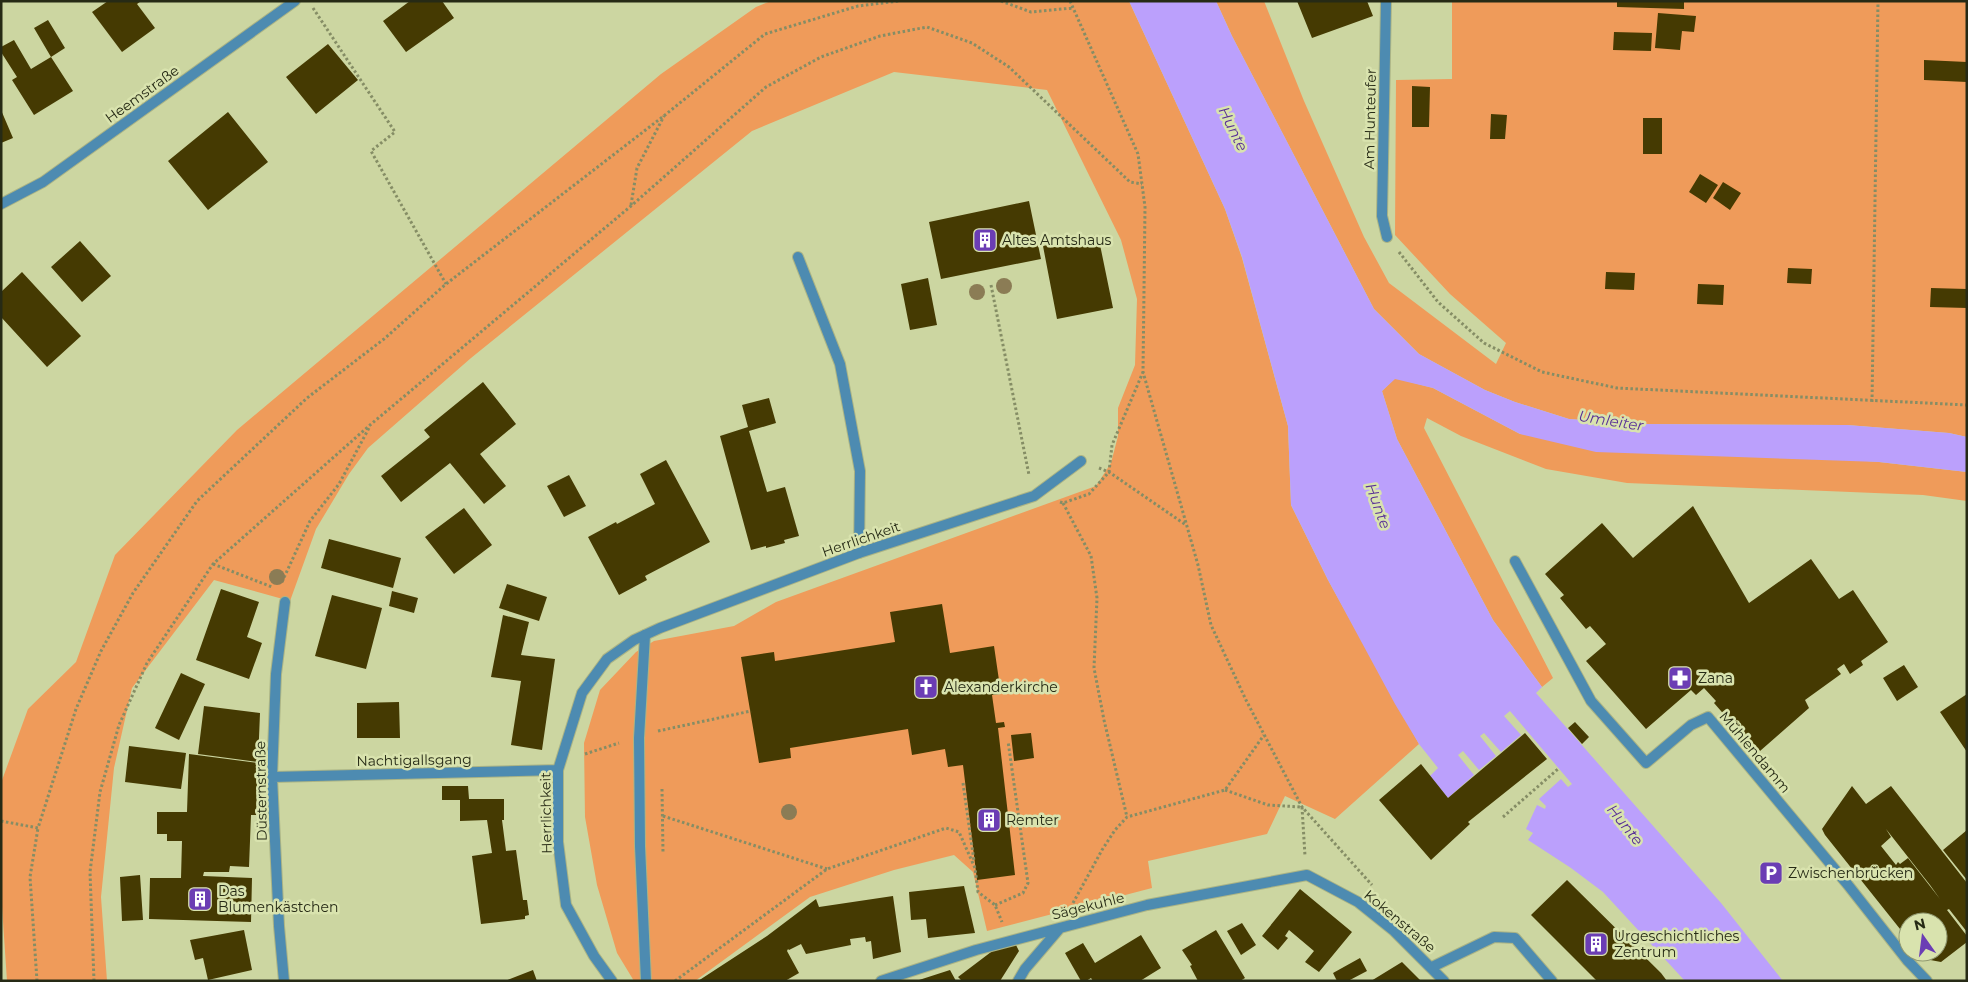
<svg xmlns="http://www.w3.org/2000/svg" width="1968" height="982" font-family="Montserrat,sans-serif">
	<style>
		.green { fill: #ef9b5a }
		.water { fill: #bba0fc }
		.building { fill: #453a02; fill-rule: evenodd }
		.lines { fill: none; stroke-linecap: round; stroke-linejoin: round }
		.service-casing { stroke: #abb485; stroke-width: 12 }
		.pedestrian-casing { stroke: #abb485; stroke-width: 12 }
		.minor-casing { stroke: #abb485; stroke-width: 12 }
		.tertiary-casing { stroke: #abb485; stroke-width: 12 }
		.path { stroke: #858d65; stroke-width: 3; stroke-dasharray: 2.5 2.5; stroke-linecap: butt }
		.service { stroke: #4d8bb1; stroke-width: 10 }
		.pedestrian { stroke: #4d8bb1; stroke-width: 10 }
		.minor { stroke: #4d8bb1; stroke-width: 10 }
		.tertiary { stroke: #4d8bb1; stroke-width: 10 }
		.tree { fill: #8b7c55 }
		.labels { text-anchor: middle; stroke-width: 5; stroke-linejoin: round; paint-order: stroke }
		.street-label { font-size: 14px; fill: #262a15; stroke: #d9e3ae }
		.poi-label { font-size: 14px; fill: #262a15; stroke: #d9e3ae; text-anchor: start }
		.water-label { font-size: 15px; font-style: italic; fill: #582f97; stroke: #d9e3ae }
	</style>
	<rect width="100%" height="100%" fill="#ccd6a1"/>
	<path class="green" d="M771,1H1129L1225,209L1242,258L1288,426L1291,505L1328,580L1419,744L1335,819L1285,796L1267,834L1148,861L1152,888L987,931L973,872L954,855L894,870L810,897L695,981H634L617,953L597,885L585,817L584,743L600,690L636,652L654,641L734,626L776,602L1096,486L1111,463L1118,436V408L1135,365L1137,299L1121,240L1047,90L894,72L752,131L471,358L368,448L349,474L316,529L290,601L214,580L132,688L114,768L101,897L107,981H7L1,892V783L28,709L76,662L115,555L237,430L661,74L756,7Z
		M1216,1H1264L1304,101L1364,237L1389,283L1496,364L1506,343L1450,294L1395,235L1396,80L1452,79V1H1967V437L1949,433L1847,425L1639,424L1569,419L1515,402L1485,390L1419,354L1374,309L1232,36Z
		M1395,378L1433,388L1520,434L1879,462L1967,472V501L1923,495L1627,483L1546,469L1461,436L1427,418L1424,428L1553,678L1542,687L1493,620L1397,439L1382,391Z"/>
	<path class="water" d="M1129,1H1216L1232,36L1374,309L1419,354L1485,390L1515,402L1569,419L1639,424L1847,425L1949,433L1967,437V472L1879,462L1596,452L1520,434L1433,388L1395,379L1382,391L1397,439L1493,620L1542,687L1536,693L1721,903L1783,981H1685L1603,892L1571,868L1528,840L1533,833L1526,829L1537,805L1545,809L1546,806L1539,799L1561,779L1568,787L1572,784L1510,711L1504,716L1521,735L1501,752L1484,733L1480,736L1496,756L1479,770L1463,751L1458,755L1474,775L1448,798L1430,776L1438,768L1419,744L1395,704L1328,580L1291,505L1288,426L1242,257L1225,209Z"/>
	<path class="building" d="M108,1H141L137,4L155,28L122,52L92,12Z
		M410,1H442L454,18L406,52L383,21Z
		M1297,1H1367L1373,16L1312,38Z
		M1617,1H1684V9L1617,7Z
		M1658,13L1696,16L1694,32L1682,31L1680,50L1655,48Z
		M48,20L65,48L51,57L34,28Z
		M1614,32L1652,33L1651,51L1613,50Z
		M14,40L31,69L51,57L73,91L34,115L12,80L17,77L1,52V47Z
		M328,44L358,80L316,114L286,77Z
		M1924,60L1967,62V82L1924,80Z
		M1412,86L1430,87L1429,127H1412Z
		M1,110L13,138L1,143Z
		M228,112L268,162L208,210L168,161Z
		M1491,114L1507,115L1505,139H1490Z
		M1643,118H1662V154H1643Z
		M1700,174L1718,185L1706,203L1689,192Z
		M1723,182L1741,193L1730,210L1713,198Z
		M1029,201L1041,259L941,279L929,222Z
		M1098,235L1113,308L1057,319L1043,246Z
		M80,241L111,276L82,302L51,267Z
		M1788,268L1812,269L1811,284L1787,283Z
		M22,272L81,336L47,367L1,317V292Z
		M1606,272L1635,273L1634,290L1605,289Z
		M928,278L937,325L910,330L901,284Z
		M1698,284L1724,285L1723,305L1697,304Z
		M1931,288L1967,289V308L1930,307Z
		M483,382L516,424L480,454L506,486L484,504L450,463L401,502L381,476L430,437L424,430Z
		M769,398L776,423L749,431L767,492L785,487L799,536L784,540L785,543L766,548V546L751,550L720,436L748,427L742,405Z
		M666,460L710,542L645,576L647,580L619,595L588,537L616,522L617,524L655,504L640,474Z
		M569,475L586,506L564,517L547,486Z
		M1693,506L1749,603L1811,559L1839,599L1853,590L1888,642L1861,661L1863,665L1850,674L1844,664L1837,669L1841,674L1805,700L1809,708L1760,751L1744,733L1742,735L1714,703L1716,701L1704,688L1696,695L1691,690L1646,729L1586,661L1606,644L1590,626L1586,629L1560,598L1564,595L1545,574L1602,523L1633,558Z
		M464,508L492,545L454,574L425,537Z
		M329,539L401,558L393,588L321,568Z
		M507,584L547,597L539,621L499,608Z
		M221,589L259,602L247,637L262,643L249,679L196,660Z
		M392,591L418,598L414,613L389,606Z
		M332,595L382,608L366,669L315,656Z
		M942,604L950,653L994,646L1001,694L992,695L996,723L1004,722L1005,727L998,728L1015,875L977,880L963,765L948,767L945,749L912,755L908,729L790,748L791,758L759,763L741,657L774,652L775,661L895,642L890,612Z
		M503,615L529,622L521,655L555,659L542,750L511,745L521,681L491,677Z
		M1904,665L1918,687L1897,701L1883,678Z
		M181,673L205,684L179,740L155,728Z
		M1967,694V752L1940,712Z
		M399,702L400,738H357V703Z
		M204,706L260,713L258,762L198,754Z
		M1575,722L1589,737L1582,744L1568,728Z
		M1031,733L1034,758L1014,761L1011,735Z
		M1525,733L1547,759L1468,822L1470,824L1431,860L1379,800L1421,764L1448,798Z
		M129,746L186,753L181,789L125,782Z
		M189,754L258,763L256,815H251L249,867L230,866L229,872H204L203,876L252,878L251,922L149,919L150,878H181L182,841H167V834H157V812H187Z
		M442,786H468L469,799H504V820H502L506,851L516,850L523,900H527L529,915L525,916V919L481,924L472,856L492,853L487,820L460,821V800H442Z
		M1852,786L1866,804L1891,786L1967,883V932L1949,909L1947,910L1967,936V942L1941,962L1925,959L1920,952H1938V922H1908V939L1825,835L1822,829ZM1886,829L1930,885L1940,899L1908,858L1900,864L1898,862L1896,865L1881,846L1891,837Z
		M1967,830V880L1943,850Z
		M140,875L143,920L122,921L120,877Z
		M1567,880L1661,973L1667,981H1597L1531,915Z
		M964,886L975,933L928,938L926,919L911,920L909,892Z
		M1300,889L1352,932L1319,972L1305,962L1314,951L1289,930L1285,936L1288,938L1278,950L1262,936Z
		M893,896L901,952L873,959L871,941L866,942L865,937L850,939L851,945L806,954L801,944L789,950L788,949L787,951L799,973L785,981H698L767,936L816,899L819,907Z
		M1242,923L1256,945L1241,955L1227,931Z
		M244,930L252,970L208,980L203,958L195,960L190,940Z
		M1216,930L1245,978L1240,981H1198L1190,966L1192,965L1182,950Z
		M1141,935L1161,968L1140,981H1093L1091,978L1086,981H1081L1065,953L1083,943L1095,963Z
		M1015,943L1019,951L1000,981H962L958,977L995,949Z
		M1360,958L1367,971L1348,981H1337L1333,973Z
		M1402,962L1421,981H1371Z
		M533,970L537,981H505Z
		M950,970L956,981H919V980Z"/>
	<g class="lines">
		<g class="service-casing">
			<path id="service" d="M798,257L840,364L860,471L859,553"/>
		</g>
		<g class="pedestrian-casing">
			<path id="pedestrian" d="M645,635L639,738L640,846L646,981"/>
		</g>
		<g class="minor-casing">
			<path id="minor" d="M1386,1L1382,216L1387,237
				M1515,561L1591,701L1646,763L1691,725L1708,717L1848,885L1907,960L1927,981
				M272,777L558,770
				M1432,967L1494,937L1515,938L1552,981
				M284,981L279,926L272,777L276,674L285,602
				M612,981L594,956L566,905L558,842V770L582,693L607,659L634,640L660,628L859,553L1034,496L1081,461
				M881,981L976,950L1147,905L1307,875L1358,902L1393,930L1444,981
				M1018,981L1025,969L1060,928"/>
		</g>
		<g class="tertiary-casing">
			<path id="tertiary" d="M1,204L43,182L295,1"/>
		</g>
		<path class="path" d="M1001,1L1031,12L1073,8
			M1070,1L1138,154L1145,207L1143,372L1198,565L1211,625L1246,700L1302,807L1372,885
			M313,8L395,132L371,151L446,284
			M631,205L637,168L664,116
			M1399,252L1438,302L1484,343L1542,372L1617,388L1967,405
			M991,285L1029,475
			M1872,402L1878,1
			M1099,468L1109,472L1186,525
			M1060,502L1063,503L1089,494L1109,472L1112,445L1143,372
			M1063,503L1091,556L1097,598L1094,668L1104,720L1127,817
			M213,564L272,587
			M282,582L310,521L339,484L369,428
			M658,731L751,711
			M585,754L619,743
			M963,783L974,861
			M662,789L663,853
			M1225,790L1268,805L1301,807
			M1302,807L1305,856
			M663,816L827,869
			M1503,817L1558,769
			M1,821L38,828L76,709L101,651L133,593L197,501L307,398L384,339L446,284L665,115L765,34L858,6L899,1
			M1073,903L1102,850L1115,830L1127,817L1225,790L1264,735
			M995,905L1023,893L1028,883L1008,741
			M37,981L30,877L38,828
			M94,981L90,872L100,792L119,725L147,663L213,564L370,425L631,206L766,87L821,57L880,36L927,27L972,43L1009,67L1130,182L1142,184
			M675,981L827,869L946,828L959,832L975,868L978,892L995,905L1002,922"/>
		<use href="#service" class="service"/>
		<use href="#pedestrian" class="pedestrian"/>
		<use href="#minor" class="minor"/>
		<use href="#tertiary" class="tertiary"/>
	</g>
	<g class="tree">
		<circle cx="1004" cy="286" r="8"/>
		<circle cx="977" cy="292" r="8"/>
		<circle cx="277" cy="577" r="8"/>
		<circle cx="789" cy="812" r="8"/>
	</g>
	<defs>
		<g id="building-square" transform="scale(1.25)"><rect x="-9" y="-9" width="18" height="18" rx="4" fill="#6b3db4" stroke="#d9e3ae"/><path d="M-4-6H4V6H1V3H-1V6H-4ZM-2.5-4.3h1.7v1.8h-1.7ZM.8-4.3h1.7v1.8H.8ZM-2.5-1h1.7V.8h-1.7ZM.8-1h1.7V.8H.8Z" fill="#fff"/></g>
		<g id="pharmacy-square" transform="scale(1.25)"><rect x="-9" y="-9" width="18" height="18" rx="4" fill="#6b3db4" stroke="#d9e3ae"/><path d="M-2-6h4v4h4v4h-4v4h-4v-4h-4v-4h4Z" fill="#fff"/></g>
		<g id="church-square" transform="scale(1.25)"><rect x="-9" y="-9" width="18" height="18" rx="4" fill="#6b3db4" stroke="#d9e3ae"/><path d="M-1.2-6h2.4v3.5h3.3v2.4h-3.3V6h-2.4V-.1h-3.3v-2.4h3.3Z" fill="#fff"/></g>
		<g id="parking-square" transform="scale(1.25)"><rect x="-9" y="-9" width="18" height="18" rx="4" fill="#6b3db4" stroke="#d9e3ae"/><path d="M-3.5-5.5H1a3.5 3.5 0 0 1 0 7H-1V5.5H-3.5ZM-1-3.4V-.6H.8a1.4 1.4 0 0 0 0-2.8Z" fill="#fff"/></g>
	</defs>
	<g fill-rule="evenodd">
		<use href="#building-square" x="985" y="240"/>
		<use href="#pharmacy-square" x="1680" y="678"/>
		<use href="#church-square" x="926" y="687"/>
		<use href="#building-square" x="989" y="820"/>
		<use href="#parking-square" x="1771" y="873"/>
		<use href="#building-square" x="200" y="899"/>
		<use href="#building-square" x="1596" y="944"/>
	</g>
	<g class="labels">
		<g class="street-label">
			<text transform="translate(142 94) rotate(-36)" y="5">Heemstraße</text>
			<text transform="translate(1370 119) rotate(-89)" y="5">Am Hunteufer</text>
			<text transform="translate(861 539) rotate(-19)" y="5">Herrlichkeit</text>
			<text transform="translate(1755 752) rotate(50)" y="5">Mühlendamm</text>
			<text transform="translate(414 760) rotate(-1)" y="5">Nachtigallsgang</text>
			<text transform="translate(261 791) rotate(-91)" y="5">Düsternstraße</text>
			<text transform="translate(546 813) rotate(-91)" y="5">Herrlichkeit</text>
			<text transform="translate(1088 906) rotate(-14)" y="5">Sägekuhle</text>
			<text transform="translate(1400 921) rotate(40)" y="5">Kokenstraße</text>
		</g>
		<g class="poi-label">
			<text x="1002" y="245">Altes Amtshaus</text>
			<text x="1698" y="683">Zana</text>
			<text x="944" y="692">Alexanderkirche</text>
			<text x="1006" y="825">Remter</text>
			<text x="1788" y="878">Zwischenbrücken</text>
			<text x="218" y="896">Das<tspan x="218" dy="16">Blumenkästchen</tspan></text>
			<text x="1614" y="941">Urgeschichtliches<tspan x="1614" dy="16">Zentrum</tspan></text>
		</g>
		<g class="water-label">
			<text transform="translate(1233 129) rotate(64)" y="5">Hunte</text>
			<text transform="translate(1611 421) rotate(9)" y="5">Umleiter</text>
			<text transform="translate(1378 506) rotate(70)" y="5">Hunte</text>
			<text transform="translate(1625 825) rotate(51)" y="5">Hunte</text>
		</g>
	</g>
	<rect width="1968" height="982" fill="none" stroke="#262a15" stroke-width="5"/>
	<g transform="translate(1923 937) rotate(346)"><circle r="24" fill="#d9e3ae" stroke="#919971"/>
	<path d="M0-4L9 19L0 12L-9 19Z" fill="#6b3db4"/>
	<text y="-8" font-size="14" font-weight="bold" text-anchor="middle" fill="#262a15">N</text>
	</g>
</svg>
